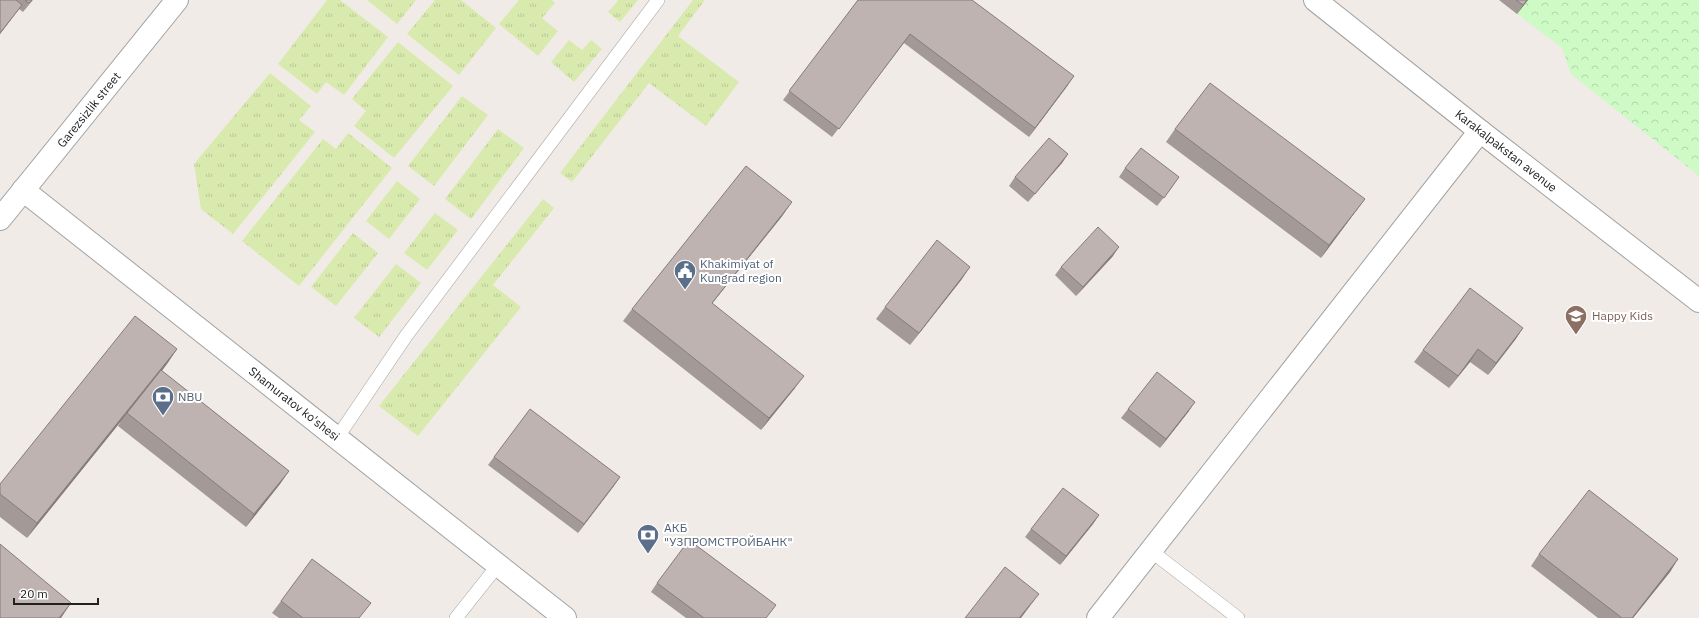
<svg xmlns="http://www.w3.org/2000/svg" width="1699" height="618" font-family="'IBM Plex Sans',sans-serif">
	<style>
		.grass { fill: url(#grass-tufts) }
		.park { fill: url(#park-crowns) }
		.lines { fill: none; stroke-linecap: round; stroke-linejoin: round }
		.service-casing { stroke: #a2a2a2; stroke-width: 14 }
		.minor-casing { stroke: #a2a2a2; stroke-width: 24 }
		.tertiary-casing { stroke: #a2a2a2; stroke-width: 24 }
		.service { stroke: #fff; stroke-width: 13 }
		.minor { stroke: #fff; stroke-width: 22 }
		.tertiary { stroke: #fff; stroke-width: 22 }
		.wall { fill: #a39a97 }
		.shaded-wall { fill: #857d7b }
		.building { fill: #beb3b0; stroke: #857d7b }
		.labels { text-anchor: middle; stroke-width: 4; stroke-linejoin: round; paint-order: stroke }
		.street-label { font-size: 12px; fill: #212121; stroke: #fff }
		.service-label { font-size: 12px; fill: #4e5e75; stroke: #fff; text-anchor: start }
		.education-label { font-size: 12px; fill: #785e54; stroke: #fff; text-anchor: start }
	</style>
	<defs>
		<pattern id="grass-tufts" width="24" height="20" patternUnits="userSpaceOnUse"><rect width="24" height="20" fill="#d9eaae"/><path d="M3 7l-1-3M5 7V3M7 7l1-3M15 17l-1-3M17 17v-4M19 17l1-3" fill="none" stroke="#bac895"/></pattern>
		<pattern id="park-crowns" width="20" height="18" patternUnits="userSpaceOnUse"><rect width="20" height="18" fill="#cdfac5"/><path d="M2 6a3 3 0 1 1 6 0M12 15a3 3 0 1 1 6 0" fill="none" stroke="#b0d6a9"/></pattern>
	</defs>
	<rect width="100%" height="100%" fill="#f1ebe7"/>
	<path class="grass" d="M327,0H340L388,37L344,95L326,82L317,94L278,64Z
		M367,0H416L397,24Z
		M435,0H461L496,28L459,75L407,34Z
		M519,0H552L555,3L542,18L558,31L538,56L499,24Z
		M616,0H638L620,22L608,12L618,1Z
		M693,0H705L678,36L739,82L706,126L649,83L572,182L560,173Z
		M569,40L582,50L591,40L602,49L574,82L551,62Z
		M398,42L453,86L394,158L354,126L366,111L352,99Z
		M270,73L311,106L299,120L315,132L233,234L201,209L194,164Z
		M462,96L488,115L434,186L408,166Z
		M498,129L524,148L471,219L445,199Z
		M348,133L392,168L299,286L242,241L323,139L336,149Z
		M397,181L420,199L389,239L366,221Z
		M543,199L554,208L493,285L521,307L418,436L379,406Z
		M435,213L458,230L427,270L404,253Z
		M353,233L378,253L336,306L311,287Z
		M396,264L421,283L379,337L354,318Z"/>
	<path class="park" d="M1499,0H1699V176L1571,74L1562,48Z"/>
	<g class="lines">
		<g class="service-casing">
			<path id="service" d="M337,438L406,336L658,0
				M1151,551L1238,618
				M456,618L498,565"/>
		</g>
		<g class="minor-casing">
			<path id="minor" d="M23,190L565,618
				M1098,618L1480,131"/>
		</g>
		<g class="tertiary-casing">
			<path id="tertiary" d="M1315,0L1480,131L1699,301
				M0,219L177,0"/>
		</g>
		<use href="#service" class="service"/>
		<use href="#minor" class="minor"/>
		<use href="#tertiary" class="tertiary"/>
	</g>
	<path class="wall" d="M0,0H33L23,12L19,9L0,34Z
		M858,0L1068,85L1029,137L904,43L832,137L783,100Z
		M1499,0H1528L1517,14Z
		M1175,129L1365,199L1321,258L1166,142Z
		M1068,154L1062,163L1028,202L1009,186L1015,177Z
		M1125,168L1173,186L1157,206L1119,177Z
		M783,215L712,303L795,388L761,430L623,321L632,309Z
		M1113,256L1076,296L1055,275L1061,267Z
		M962,279L910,345L876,319L885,307Z
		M1523,328L1515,340L1488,375L1470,362L1449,388L1414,362L1423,350Z
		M177,349L162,371L289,471L280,484L246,527L118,426L122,420L27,538L0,517V484Z
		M1128,409L1189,411L1160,448L1121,418Z
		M494,457L620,477L578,533L488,465Z
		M1099,515L1093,524L1060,565L1025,537L1031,529Z
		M1539,554L1678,559L1670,572L1633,618H1598L1531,566Z
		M657,583L766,618H686L651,592Z
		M281,601L360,618H279L272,613Z"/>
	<path class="shaded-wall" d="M1527,0H1528L1517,14L1523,5Z
		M22,5L16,13L0,34V33Z
		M1074,76L1068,85L1029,137L1035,128Z
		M1068,154L1062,163L1028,202L1035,194Z
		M1365,199L1356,211L1321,258L1329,245Z
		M792,202L783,215L703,315L712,303Z
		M1119,247L1113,256L1076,296L1083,287Z
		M970,267L962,279L910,345L919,333Z
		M1523,328L1515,340L1488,375L1496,363Z
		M177,349L167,364L127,414V413L122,420L27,538L37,523Z
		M1478,349L1470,362L1449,388L1458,376Z
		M804,376L795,388L761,430L769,418Z
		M1195,402L1189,411L1160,448L1166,439Z
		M289,471L280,484L246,527L254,514Z
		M620,477L614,486L578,533L584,524Z
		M1099,515L1093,524L1060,565L1066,556Z
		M1678,559L1670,572L1633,618H1632Z
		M1039,594L1021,618H1019Z
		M71,603L61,618H59Z"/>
	<path class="building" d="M0,0H16L22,5L0,33Z
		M25,0H32L29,3Z
		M858,0H972L1074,76L1035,128L910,34L839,129L789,91Z
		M1516,0H1527L1523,5Z
		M1210,83L1365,199L1329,245L1175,129Z
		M1049,138L1068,154L1035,194L1015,177Z
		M1141,148L1179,177L1164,198L1125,168Z
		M746,166L792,202L712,303L804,376L769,418L632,309Z
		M1098,227L1119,247L1083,287L1061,267Z
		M937,240L970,267L919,333L885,307Z
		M1470,288L1523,328L1496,363L1478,349L1458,376L1423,350Z
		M135,316L177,349L37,523L0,494V484Z
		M161,370L289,471L254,514L127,413Z
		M1157,372L1195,402L1166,439L1128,409Z
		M530,409L620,477L584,524L494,457Z
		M1063,488L1099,515L1066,556L1031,529Z
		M1589,490L1678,559L1632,618H1622L1539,554Z
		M689,540L776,605L766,618H704L657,583Z
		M0,544L71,603L59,618H0Z
		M312,559L371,603L359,618H303L281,601Z
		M1005,567L1039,594L1019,618H965Z"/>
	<defs>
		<g id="civic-pin" transform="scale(1.15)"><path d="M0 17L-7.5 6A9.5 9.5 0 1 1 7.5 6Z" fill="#5c6f8a" stroke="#fff"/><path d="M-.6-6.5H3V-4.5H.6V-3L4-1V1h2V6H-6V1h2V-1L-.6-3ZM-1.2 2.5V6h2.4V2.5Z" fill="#fff"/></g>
		<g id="school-pin" transform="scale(1.15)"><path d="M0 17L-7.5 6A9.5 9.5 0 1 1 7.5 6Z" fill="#8d6e63" stroke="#fff"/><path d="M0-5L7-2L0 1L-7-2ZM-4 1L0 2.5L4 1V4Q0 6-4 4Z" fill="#fff"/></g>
		<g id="bank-pin" transform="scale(1.15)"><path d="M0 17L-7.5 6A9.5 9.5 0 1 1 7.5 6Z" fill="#5c6f8a" stroke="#fff"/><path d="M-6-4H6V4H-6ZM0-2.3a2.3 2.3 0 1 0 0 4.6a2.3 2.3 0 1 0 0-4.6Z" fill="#fff"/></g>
	</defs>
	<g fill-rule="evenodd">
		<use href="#civic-pin" x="685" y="271"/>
		<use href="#school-pin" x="1576" y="316"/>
		<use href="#bank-pin" x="163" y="397"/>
		<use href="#bank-pin" x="648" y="535"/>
	</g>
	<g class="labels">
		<g class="street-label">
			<text transform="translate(89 110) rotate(-51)" y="4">Garezsizlik street</text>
			<text transform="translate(1506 151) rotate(38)" y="4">Karakalpakstan avenue</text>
			<text transform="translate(294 404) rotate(38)" y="4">Shamuratov ko'shesi</text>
		</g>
		<g class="service-label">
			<text x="700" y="268">Khakimiyat of<tspan x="700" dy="14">Kungrad region</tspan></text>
			<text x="178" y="401">NBU</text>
			<text x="664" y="532">АКБ<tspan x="664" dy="14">"УЗПРОМСТРОЙБАНК"</tspan></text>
		</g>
		<g class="education-label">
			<text x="1592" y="320">Happy Kids</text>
		</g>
	</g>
	<path d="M14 598v6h84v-6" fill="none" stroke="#212121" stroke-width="2"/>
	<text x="20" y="598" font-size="12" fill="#212121" stroke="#ffffff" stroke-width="3" paint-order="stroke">20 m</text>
</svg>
